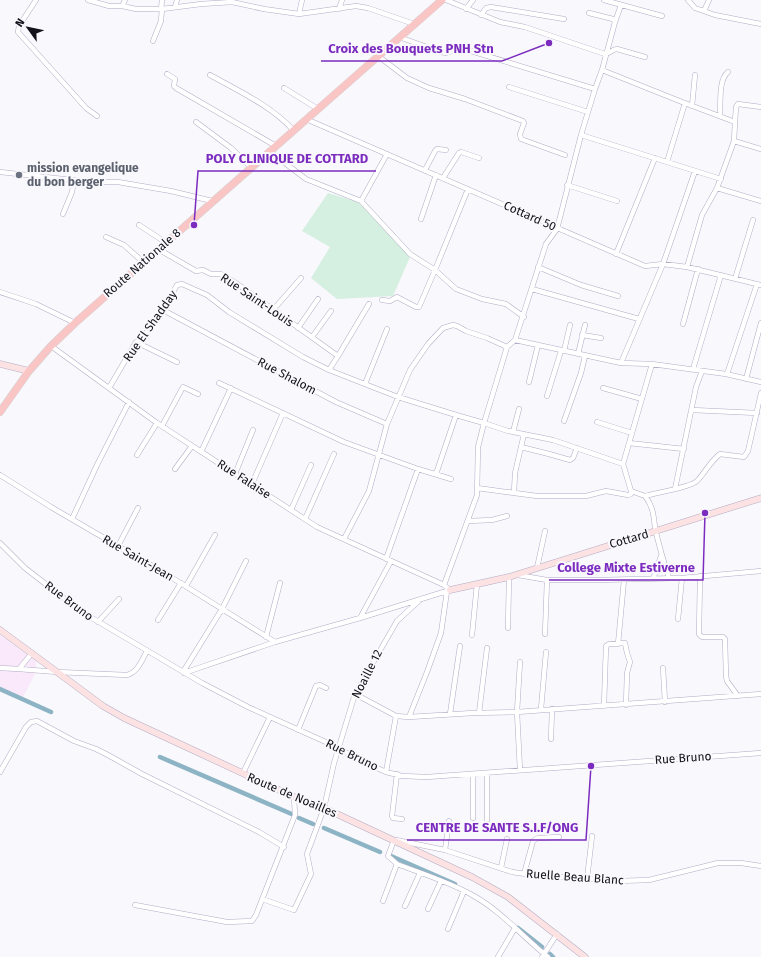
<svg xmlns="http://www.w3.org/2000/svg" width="761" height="957" font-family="'Fira Sans',sans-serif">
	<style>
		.commercial { fill: #f9e9fb }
		.green { fill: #d5f0e0 }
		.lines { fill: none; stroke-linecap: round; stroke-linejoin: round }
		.canal { stroke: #8cb4c4; stroke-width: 4.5 }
		.street-casing { stroke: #b3acc5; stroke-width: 5.5 }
		.secondary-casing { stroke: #b3acc5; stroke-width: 7 }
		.primary-casing { stroke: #d5d4d6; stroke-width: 8 }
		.street { stroke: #fff; stroke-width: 4.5 }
		.secondary { stroke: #fce2e2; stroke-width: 6 }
		.primary { stroke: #f9c6c5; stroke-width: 7 }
		.worship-dot { fill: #6b7280; stroke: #f9f8fd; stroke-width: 1.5 }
		.labels { text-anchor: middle; stroke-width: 4; stroke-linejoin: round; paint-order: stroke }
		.worship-label { font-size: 12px; font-weight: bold; fill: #5b616d; stroke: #f9f8fd; text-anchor: start }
		.street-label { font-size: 12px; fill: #14121a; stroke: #f9f8fd }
		.leader { fill: none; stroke: #7b2cbf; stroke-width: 1.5 }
		.callout-dot { fill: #7b2cbf; stroke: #f9f8fd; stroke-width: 1.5 }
		.callout-label { font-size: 13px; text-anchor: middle; font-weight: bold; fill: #7b2cbf; stroke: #f9f8fd; stroke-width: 4; stroke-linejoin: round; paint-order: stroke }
	</style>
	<rect width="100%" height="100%" fill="#f9f8fd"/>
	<path class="commercial" d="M0,635L36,661V672L22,699L0,691Z"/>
	<path class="green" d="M328,193L358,202L410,257L393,296L337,299L311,278L330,247L302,231Z"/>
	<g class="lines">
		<path class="canal" d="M0,689L51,712
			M160,757L294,815
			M299,818L313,824
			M324,828L380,852
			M391,856L455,884
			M518,928L542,947
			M550,954L553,957"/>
		<g class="street-casing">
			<path id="street" d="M36,0L19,26L18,32L86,108L97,116
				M88,0L109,6H122L136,9H162L201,4L232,2L264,9L299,14L356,6L368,8L414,24
				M446,0L500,22L525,27L605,54C610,54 612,49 617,49L645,57
				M604,0L662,16
				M688,0L695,8L715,15L761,24
				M122,6L125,0
				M175,7L177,0
				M161,9L162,0
				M339,9L342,0
				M466,9L473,0
				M704,11L709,0
				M589,13L613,19L615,22L602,70
				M299,14L302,0
				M481,15L486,8L491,7L564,19
				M615,22L621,5
				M399,37L441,52L446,53L461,48L595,89
				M153,41L161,21L162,9
				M378,56L407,78L429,88L465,99L523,121L524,123L520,134L521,139L565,155
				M167,74L175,79L174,86L176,88L276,146
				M210,75C237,90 273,107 293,130
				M509,87L588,112
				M284,88L318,109
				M692,106L695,75
				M720,116C721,104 718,80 728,72
				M306,119L645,266L663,264L687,267L761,285
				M196,122L231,148L251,167
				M735,122L736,107L738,104L761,107
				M581,135L721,179
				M734,141L761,149
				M269,151L306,179L361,201L410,254L435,270L456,289L482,299L506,304L524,317
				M667,162L685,103
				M425,170L435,151L437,149L446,150
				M0,172L90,182H118L171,191L212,201
				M443,178L459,153L461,152L479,158
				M567,185L617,201
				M717,188L761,201
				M361,201L387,154
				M63,214L72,192L74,180
				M421,219L436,175
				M139,225L165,242
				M106,237L124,245L143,262
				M158,249L196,271L203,270L211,274H221L236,283L338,356L329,370
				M616,254L655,158
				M538,267L581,285L618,296
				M735,279L753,220
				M532,289L639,319
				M0,292L36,304L75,323
				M382,300L390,301L397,297L416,307H419L435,270L468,189
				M163,310L336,402L387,424L410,370L428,344L443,328L453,325L457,326L466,331L487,338L507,347
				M273,310L301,278
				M683,324L698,269
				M298,328L318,299
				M582,335L601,338
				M312,337L331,311
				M515,340L621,363L652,364L726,374L761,382
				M136,342L177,362
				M51,346L157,423L317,527L444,585L450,590
				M564,351L570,325
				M578,354L585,325
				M338,356L369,304
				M621,363L663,264L695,171
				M693,369L721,275
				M727,374L757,284
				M746,379L761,323
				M529,382L538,345
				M219,383L344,442L418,469
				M365,384L387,329
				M109,388L136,342L141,340L163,310L177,285L182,284L207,295L229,312L303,357L329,370L398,397L456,415L484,423L508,431L553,440L623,464L652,364
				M603,388L642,399
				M547,396L561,351
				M692,410L757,413
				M564,421L581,373L585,356
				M597,422L632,433
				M162,426L183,387L198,394
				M513,432L519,409
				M629,443L684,449
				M521,447L549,454L570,460L573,458L577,448
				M201,452L231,388
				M137,455L157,423
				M175,469L192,446
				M235,474L253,430
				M436,474L456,415
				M0,475L51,507L166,574L275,642
				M252,484L283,413
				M477,488L537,496H586L606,491L628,495L631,494V491L623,464
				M675,489L696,387L702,371
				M631,491L645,496C655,509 653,518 656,533C660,549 664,563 669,578
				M514,493L515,473L524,434
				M645,496C655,493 693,487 698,480C706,471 710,462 720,454L744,457L748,451L761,393
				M291,510L311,465
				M72,519L97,465L129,402
				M305,519L334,454
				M468,521L492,520L507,516
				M344,539L369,491L387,424
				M0,543L25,568L82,612L202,683L248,707L328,743L366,763L386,772L402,776L427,777L761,753
				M118,546L138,508
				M386,559L418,469L451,479
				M537,568L545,531
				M518,575L547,580H599L682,578L761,571
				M700,576L699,634L702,637H723L725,639L726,676L727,681L738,696
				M653,579L661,556
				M444,585L477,495L478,447L484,423L507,347L515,340L546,244L557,229L581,135L595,89L602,70L682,102L735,122L734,141L717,188L702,215L687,267
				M186,586L215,535
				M360,618L391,561
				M678,619L682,578
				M158,620L181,583
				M98,622L119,599
				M508,628L509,577
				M545,634L547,580
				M472,635L477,584
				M266,637L280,583
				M618,644L624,580
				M520,662L517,712L520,770
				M0,668L19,669L32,653
				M663,668L665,702
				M19,669L57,672L127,675C138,672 142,660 147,651
				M183,672L222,609L246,561
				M184,673L275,642L360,618L450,590
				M355,694L396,716L409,717L473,713L517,712L761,694
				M604,706L606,646L609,644L625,643L627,653L630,662L627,673L626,705
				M541,709L546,652
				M479,713L487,648
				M450,714L460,646
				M409,717L427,672L441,633L447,591
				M298,730L316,686L320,685L326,688
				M551,739L552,709
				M0,772L26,727L31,722L37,721L74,741L96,749L108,755L142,774L259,832L284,847
				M386,772L396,716
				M243,773L270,717
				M487,773V820
				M397,774L392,816L393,818L402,819
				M473,818V774
				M396,840L445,850L512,872L532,875L618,881L649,880L718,863H741L761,866
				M445,850L449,821
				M397,864C423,874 450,882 474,896C502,912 523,937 548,957
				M501,868L507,839
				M524,874L533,841L538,838L559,837
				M587,879L592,836
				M262,899L294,910L311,874L307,854L324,808L334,763L355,694L397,621L421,599
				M383,901L397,864L388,856L394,840
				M135,905L227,922L252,921L256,915L295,815L294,797
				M405,906L420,873
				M428,909L441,881
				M448,929L464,891
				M498,957L515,928
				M542,957L557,934"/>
		</g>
		<g class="secondary-casing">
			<path id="secondary" d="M0,364L29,371
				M450,590L509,577L761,498
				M0,630L103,706L124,718L294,797L324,808L472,877L508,897L585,957"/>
		</g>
		<g class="primary-casing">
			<path id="primary" d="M0,412L29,371L51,346L75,323L442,0"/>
		</g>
		<use href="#street" class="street"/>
		<use href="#secondary" class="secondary"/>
		<use href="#primary" class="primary"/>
	</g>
	<circle class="worship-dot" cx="19" cy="175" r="4"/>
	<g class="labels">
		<g class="worship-label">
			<text x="27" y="172">mission evangelique<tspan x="27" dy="14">du bon berger</tspan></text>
		</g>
		<g class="street-label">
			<text transform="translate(530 216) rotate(24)" y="4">Cottard 50</text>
			<text transform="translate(142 263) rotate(-41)" y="4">Route Nationale 8</text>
			<text transform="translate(257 300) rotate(34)" y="4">Rue Saint-Louis</text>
			<text transform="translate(150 326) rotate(-55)" y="4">Rue El Shadday</text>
			<text transform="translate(287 376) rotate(28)" y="4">Rue Shalom</text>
			<text transform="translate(244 479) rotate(33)" y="4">Rue Falaise</text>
			<text transform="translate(629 539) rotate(-16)" y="4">Cottard</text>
			<text transform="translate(138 558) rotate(30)" y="4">Rue Saint-Jean</text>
			<text transform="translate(69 601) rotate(37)" y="4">Rue Bruno</text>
			<text transform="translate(367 674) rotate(-63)" y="4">Noaille 12</text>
			<text transform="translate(352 755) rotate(26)" y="4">Rue Bruno</text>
			<text transform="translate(683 758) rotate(-4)" y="4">Rue Bruno</text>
			<text transform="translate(292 795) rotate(23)" y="4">Route de Noailles</text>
			<text transform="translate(575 877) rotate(4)" y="4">Ruelle Beau Blanc</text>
		</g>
	</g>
	<path class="leader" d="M549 43L502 61H321M194 225L198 171H376M705 513L703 580H549M591 766L586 840H407"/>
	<g class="callout-dot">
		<circle cx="549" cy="43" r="4"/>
		<circle cx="194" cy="225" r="4"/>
		<circle cx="705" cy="513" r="4"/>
		<circle cx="591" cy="766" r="4"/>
	</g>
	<g class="callout-label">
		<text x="411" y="53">Croix des Bouquets PNH Stn</text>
		<text x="287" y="163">POLY CLINIQUE DE COTTARD</text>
		<text x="626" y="572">College Mixte Estiverne</text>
		<text x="497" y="832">CENTRE DE SANTE S.I.F/ONG</text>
	</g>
	<g transform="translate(28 28) rotate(303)" stroke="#f9f8fd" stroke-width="3" paint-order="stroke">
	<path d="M0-3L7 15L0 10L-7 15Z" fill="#14121a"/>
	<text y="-6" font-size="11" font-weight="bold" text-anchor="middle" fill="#14121a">N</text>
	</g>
</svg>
